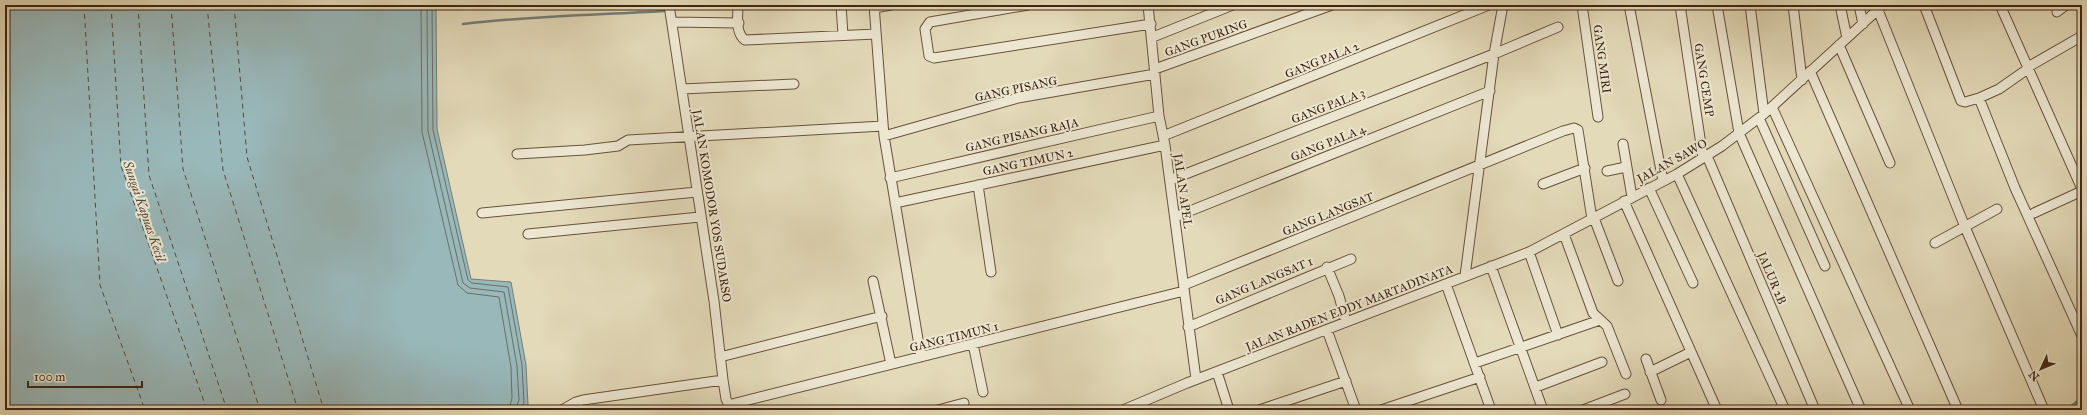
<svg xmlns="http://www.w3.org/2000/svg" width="2087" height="415" font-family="'IM FELL Great Primer',serif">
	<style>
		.water { fill: #99b8ba; stroke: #757d77 }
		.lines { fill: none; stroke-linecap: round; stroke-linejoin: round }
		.shore { stroke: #6c6e66; stroke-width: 1 }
		.stream { stroke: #757d77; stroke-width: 2.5 }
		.ferry { stroke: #554a3c; stroke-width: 1; stroke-dasharray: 5 4; stroke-linecap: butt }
		.minor-casing { stroke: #67523c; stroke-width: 11 }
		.minor { stroke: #ede7d2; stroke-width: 9 }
		.labels { text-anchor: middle; stroke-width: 4; stroke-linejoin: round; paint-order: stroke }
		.street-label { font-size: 12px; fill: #3e2512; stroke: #ede7d2 }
		.water-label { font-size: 13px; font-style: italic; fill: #554a3c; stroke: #ede7d2 }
	</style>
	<rect width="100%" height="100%" fill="#e3dab9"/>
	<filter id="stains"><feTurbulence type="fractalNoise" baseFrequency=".005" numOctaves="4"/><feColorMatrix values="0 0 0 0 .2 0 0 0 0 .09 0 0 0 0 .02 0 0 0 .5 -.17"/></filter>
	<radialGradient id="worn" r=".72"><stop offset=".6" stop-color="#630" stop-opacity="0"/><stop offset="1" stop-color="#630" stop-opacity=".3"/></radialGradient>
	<path class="water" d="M5,5H436L437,129L471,279L511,282L526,365L528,405L522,410H5Z"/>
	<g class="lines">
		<path class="shore" d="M421,5L422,132L458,285L467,293L499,297L511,367L512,398L509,410
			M427,5L428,131L463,283L470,288L504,292L517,366L519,400L515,410
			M432,5L433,130L468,280L472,283L508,287L522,365L524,403L520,410"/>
		<path class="stream" d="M463,24C530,16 598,15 665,11
			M2067,410L2082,397"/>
		<path class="ferry" d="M84,5L100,285L145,410
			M111,5L121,166L207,410
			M138,5L149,175L227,410
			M171,5L183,169L260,410
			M207,5L223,170L298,410
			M234,5L247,157L324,410"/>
		<g class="minor-casing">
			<path id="minor" d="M669,5L714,301L723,380L726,399L731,410
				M738,5C738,16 735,33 745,40L876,34
				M841,5L843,35
				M874,5L884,136L921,357
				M1028,5L930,22L925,29L929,56L934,58L1151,24
				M1148,5L1159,116L1165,145L1196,379
				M1582,5L1598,117
				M1629,5L1663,181
				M1680,5L1703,158
				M1717,5L1739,133L1861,410
				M1750,5L1764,114
				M1793,5L1802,80
				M1840,5L1847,38
				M1859,5L1863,24
				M1924,5L1961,101L1965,102L1979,98L2015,188L2082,336
				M2000,5L2082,189
				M874,8L891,5
				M1878,10L1965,227L2044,410
				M2057,12L2066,5
				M672,22L739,23
				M1153,37L1233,5
				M1839,45L1890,163
				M2028,67L2082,36
				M1155,69L1332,5
				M1810,71L1958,410
				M682,89L794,84
				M1979,98L1999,89L2029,68
				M1772,107L1910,410
				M1759,118L1825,266
				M884,136L1018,98L1155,74
				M1163,136L1489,5
				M1623,144L1632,197
				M517,154L585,150L618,146L628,140L883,126
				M1707,156L1815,410
				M1607,171L1626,167
				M1677,174L1785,410
				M890,178L1159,116
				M1170,180L1494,54L1558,27
				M1543,184L1585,168
				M978,185L991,272
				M1649,188L1693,283
				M1624,201L1717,410
				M895,203L1165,145
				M482,213L697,192
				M2034,213L2082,191
				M1175,217L1490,91
				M1594,218L1618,281
				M528,234L700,217
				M1564,234L1593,313L1607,326L1626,374
				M1935,243L1997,209
				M1529,252L1558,335
				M1491,266L1543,410
				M1327,267L1339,296L1346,322
				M1465,276L1494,54L1503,5
				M873,281L891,364
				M1446,284L1491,410
				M1184,285L1563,131L1574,128L1578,130L1592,219
				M1188,327L1351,259
				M1327,330L1356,410
				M973,344L983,392
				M720,357L882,316
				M1646,359L1661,400
				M1475,363L1600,320
				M1217,372L1229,410
				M1650,372L1691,352
				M1536,387L1602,362
				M728,405L1184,291
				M562,410L576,402L583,400L723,380
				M938,410L964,403
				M1123,410L1187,383L1529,252L1677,174L1722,146L1764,114L1883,5
				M1259,410L1346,381
				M1381,410L1480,377
				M1583,410L1625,394
				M2078,410L2082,407"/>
		</g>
		<use href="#minor" class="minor"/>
	</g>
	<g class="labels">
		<g class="street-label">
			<text transform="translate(1206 38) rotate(-20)" y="4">GANG PURING</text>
			<text transform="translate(1602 59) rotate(82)" y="4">GANG MIRI</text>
			<text transform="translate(1322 60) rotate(-22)" y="4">GANG PALA 2</text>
			<text transform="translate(1704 80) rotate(81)" y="4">GANG CEMP</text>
			<text transform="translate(1016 89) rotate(-12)" y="4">GANG PISANG</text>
			<text transform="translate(1328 106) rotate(-21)" y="4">GANG PALA 3</text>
			<text transform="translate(1022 135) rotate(-13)" y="4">GANG PISANG RAJA</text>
			<text transform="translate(1328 143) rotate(-22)" y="4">GANG PALA 4</text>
			<text transform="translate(1672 161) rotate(-29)" y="4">JALAN SAWO</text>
			<text transform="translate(1028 162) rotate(-12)" y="4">GANG TIMUN 2</text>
			<text transform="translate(1183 191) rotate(82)" y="4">JALAN APEL</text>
			<text transform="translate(712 206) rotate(81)" y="4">JALAN KOMODOR YOS SUDARSO</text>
			<text transform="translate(1328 214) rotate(-22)" y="4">GANG LANGSAT</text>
			<text transform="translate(1772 278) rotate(67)" y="4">JALUR 2B</text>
			<text transform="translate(1264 281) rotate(-23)" y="4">GANG LANGSAT 1</text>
			<text transform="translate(1349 308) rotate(-21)" y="4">JALAN RADEN EDDY MARTADINATA</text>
			<text transform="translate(954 337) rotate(-14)" y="4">GANG TIMUN 1</text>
		</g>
		<g class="water-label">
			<text transform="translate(145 211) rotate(71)" y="5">Sungai Kapuas Kecil</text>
		</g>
	</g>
	<rect width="2087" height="415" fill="none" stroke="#e3dab9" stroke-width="20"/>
	<rect x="6" y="6" width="2075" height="403" fill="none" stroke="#3e2512" stroke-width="2"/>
	<rect x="10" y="10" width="2067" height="395" fill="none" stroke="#3e2512"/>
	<g transform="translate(2041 369) rotate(226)" stroke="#ede7d2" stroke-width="3" paint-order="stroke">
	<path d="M0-3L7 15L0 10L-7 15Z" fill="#3e2512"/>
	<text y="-6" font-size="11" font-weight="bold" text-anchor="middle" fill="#3e2512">N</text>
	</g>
	<path d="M28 381v6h114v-6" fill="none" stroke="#3e2512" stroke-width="2"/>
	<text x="34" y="381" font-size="12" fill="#3e2512" stroke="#ede7d2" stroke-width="3" paint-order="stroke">100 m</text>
	<rect width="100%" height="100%" filter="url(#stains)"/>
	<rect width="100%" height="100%" fill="url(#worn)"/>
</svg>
